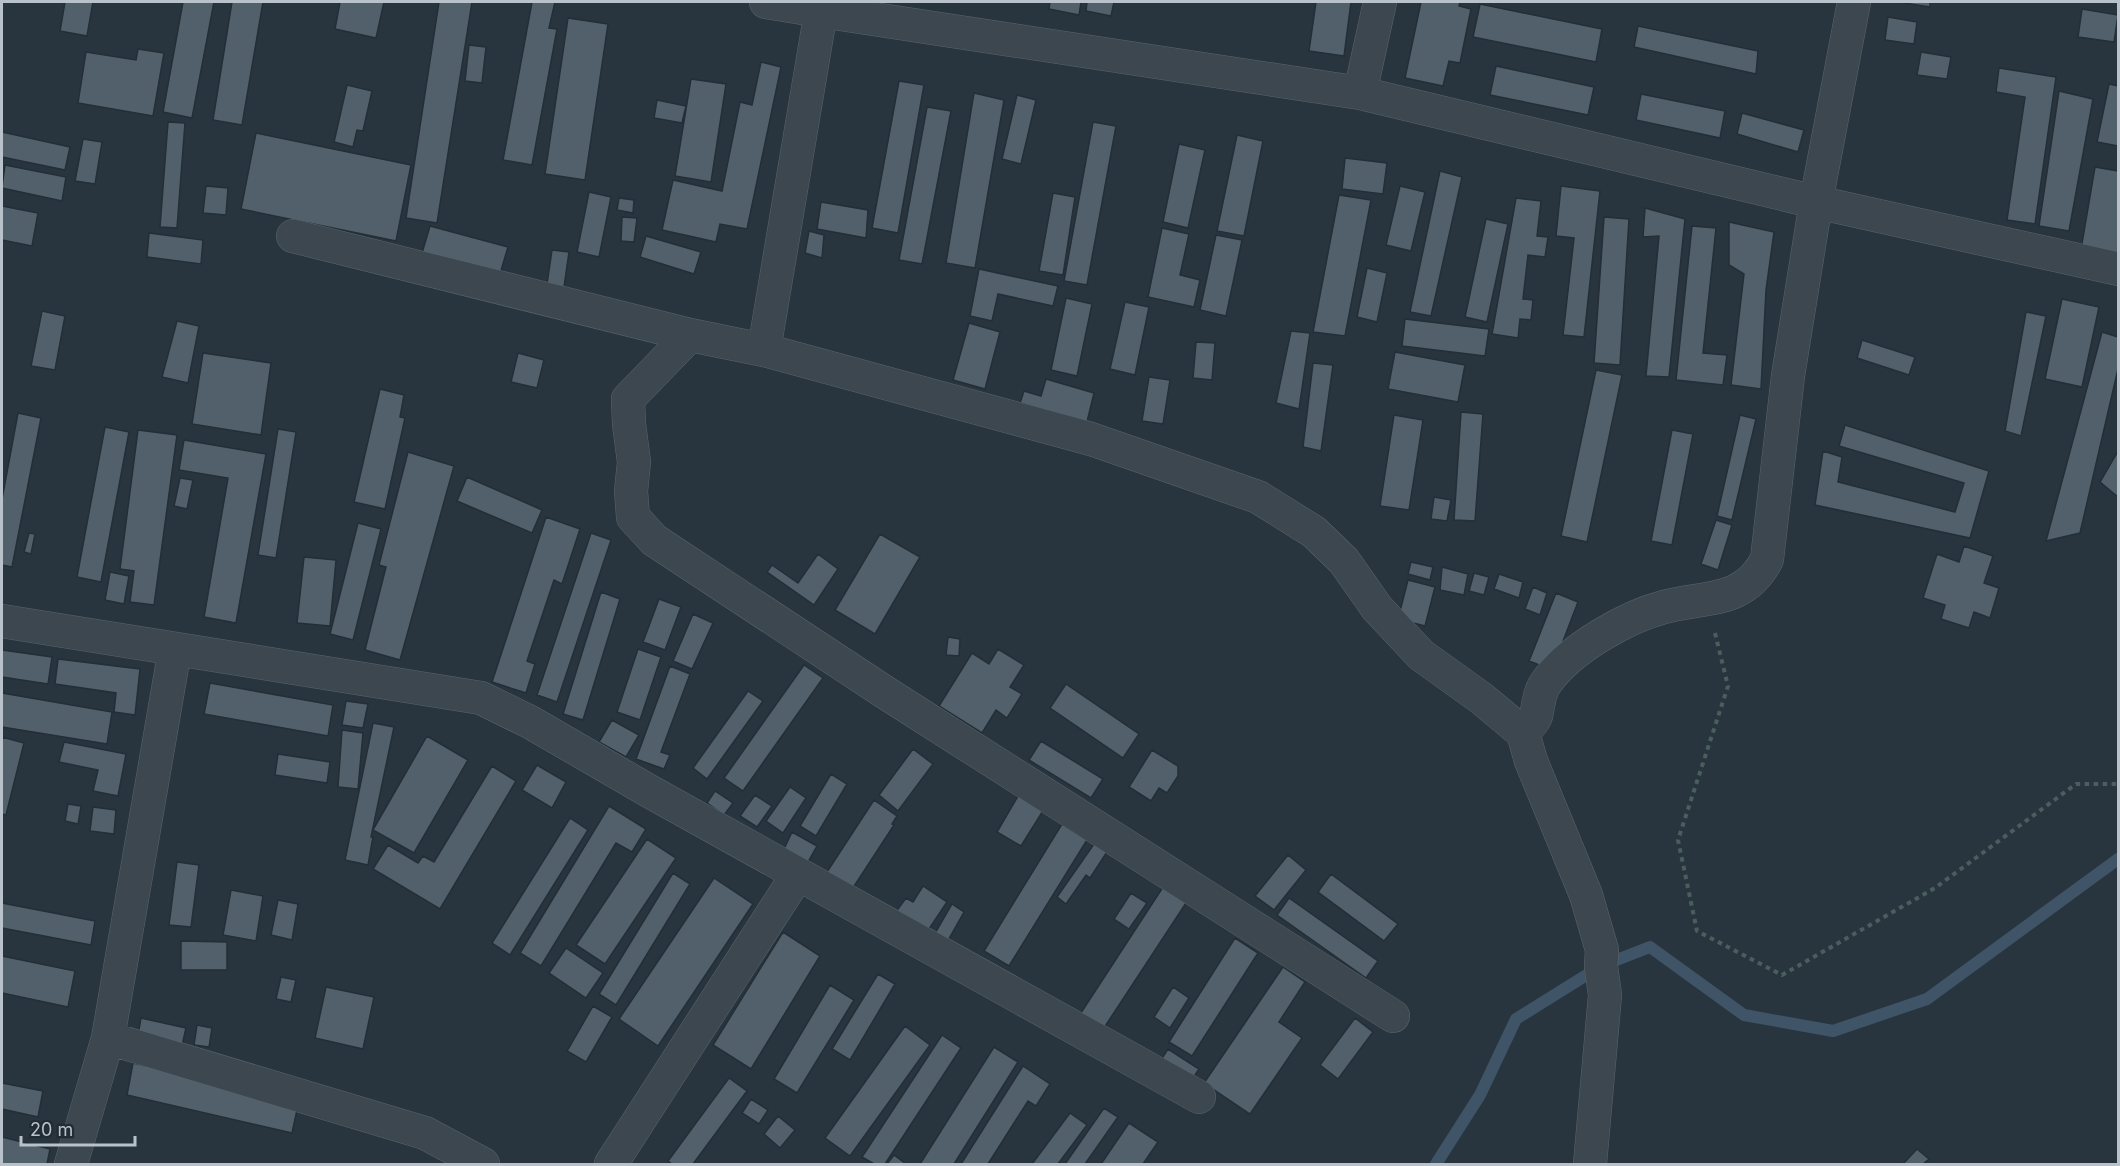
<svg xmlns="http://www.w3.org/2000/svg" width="2120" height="1166" font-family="Inter,sans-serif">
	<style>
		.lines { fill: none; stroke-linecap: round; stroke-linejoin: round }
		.stream { stroke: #3f5567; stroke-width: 12 }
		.building { fill: #51606a; stroke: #232e37; stroke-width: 1.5 }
		.minor-casing { stroke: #5a656d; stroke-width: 34 }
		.path { stroke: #4a5e5e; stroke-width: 4; stroke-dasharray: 4.5 4.5; stroke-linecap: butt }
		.minor { stroke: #3c474f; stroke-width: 33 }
	</style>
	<rect width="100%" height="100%" fill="#28353f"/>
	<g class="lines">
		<path class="stream" d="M1436,1164L1480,1095L1516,1019L1601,966L1650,947L1744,1015L1833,1031L1927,999L2118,859"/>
	</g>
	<path class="building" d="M65,2H93L87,36L60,31Z
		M183,2H214L192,118L163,112Z
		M232,2H263L242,125L213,120Z
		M340,2H384L376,38L335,29Z
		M439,2H472L437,223L406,218Z
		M532,2H555L549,28L557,29L532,165L503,160Z
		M1050,2H1081L1079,15L1049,9Z
		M1087,2H1114L1111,16L1086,11Z
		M1316,2H1351L1344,56L1309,51Z
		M1421,2H1460L1459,6L1471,9L1460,63L1449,61L1443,86L1405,78Z
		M1905,2H1930V7L1904,3Z
		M1480,4L1602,29L1596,62L1473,37Z
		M2082,9L2118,15L2114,42L2078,37Z
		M1888,17L1917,22L1914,44L1885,40Z
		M568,18L608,24L585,180L545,174Z
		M1638,26L1758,51L1756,74L1634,47Z
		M469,45L486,47L482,83L465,81Z
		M138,49L164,53L153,116L78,103L86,52L136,60Z
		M1921,52L1951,57L1947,79L1917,75Z
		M761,62L781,67L747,229L720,224L716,242L662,230L673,180L722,191L740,102L752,105Z
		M1496,66L1594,87L1588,115L1490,95Z
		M1999,68L2056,77L2035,224L2007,220L2025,97L1996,92Z
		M691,79L726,84L711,182L675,176Z
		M899,81L924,85L898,233L872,228Z
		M2109,84L2118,86V146L2097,142Z
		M347,85L372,91L363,131L357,130L353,147L334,142Z
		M2059,91L2093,99L2069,231L2039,226Z
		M974,93L1004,100L975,268L946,263Z
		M1641,94L1725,111L1720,138L1636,120Z
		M1017,95L1036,100L1021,164L1002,159Z
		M657,100L686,106L682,123L654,118Z
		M927,107L951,111L922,264L899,260Z
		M1742,113L1804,130L1798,152L1737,134Z
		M168,122L185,123L177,228L160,227Z
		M1093,122L1116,126L1087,285L1064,281Z
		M2,132L70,147L65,170L2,157Z
		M256,133L411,165L396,241L241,209Z
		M1237,135L1263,141L1244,236L1217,231Z
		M83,139L102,142L95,184L75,181Z
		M1179,144L1205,150L1188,228L1163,222Z
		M1345,158L1387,163L1383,194L1342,189Z
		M5,165L66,177L62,201L2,188Z
		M2095,167L2118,171V256L2081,249Z
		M1440,171L1462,177L1431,316L1410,312Z
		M206,186L228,188L226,215L203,213Z
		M1400,186L1425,192L1411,251L1386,245Z
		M1561,186L1600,191L1584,337L1563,335L1574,238L1556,236Z
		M589,192L611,197L599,257L577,252Z
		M1053,193L1075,197L1063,275L1039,271Z
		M1339,195L1371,200L1345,336L1313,332Z
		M619,198L634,200L633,213L617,210Z
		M1516,198L1541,201L1537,236L1548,237L1545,257L1528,255L1523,299L1533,300L1531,320L1520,319L1518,338L1492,334Z
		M821,202L868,210L866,238L817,229Z
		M2,206L38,213L32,246L2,240Z
		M1645,208L1685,219L1669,377L1646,376L1659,236L1643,237Z
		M622,217L637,218L634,242L621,241Z
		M1604,217L1629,219L1620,365L1594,363Z
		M1486,219L1508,224L1487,322L1465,317Z
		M1729,222L1774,232L1766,290L1761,389L1731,385L1744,274L1729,265Z
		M430,226L508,247L500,274L422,253Z
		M1692,226L1716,228L1703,353L1727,355L1723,385L1676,380Z
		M1162,228L1189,234L1180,275L1200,280L1194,307L1148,297Z
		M809,231L824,235L822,258L805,253Z
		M149,233L203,240L201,264L147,257Z
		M1216,235L1242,240L1226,316L1200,310Z
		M646,236L701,252L694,274L640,257Z
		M552,250L569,252L564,287L547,284Z
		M1367,268L1387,273L1377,322L1357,317Z
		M979,269L1058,286L1053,306L998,294L992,321L970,316Z
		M1066,298L1092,304L1077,376L1051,370Z
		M2062,299L2099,307L2082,387L2045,379Z
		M1125,302L1149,307L1135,375L1110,369Z
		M42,311L65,316L55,370L31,366Z
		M2026,312L2046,316L2021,436L2005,431Z
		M1405,319L1489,329L1485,356L1402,346Z
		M177,321L199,326L188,383L162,377Z
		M969,323L1000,332L985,389L953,380Z
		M1291,331L1310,333L1299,409L1276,403Z
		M2102,332L2118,337V369L2080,533L2046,541Z
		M1862,340L1915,357L1909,375L1857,358Z
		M1196,342L1215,343L1212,380L1193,378Z
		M1395,352L1465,365L1458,402L1388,389Z
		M203,353L271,363L261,435L192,424Z
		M518,353L544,360L537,388L511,382Z
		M1313,363L1333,365L1321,451L1303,447Z
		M1596,370L1622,375L1587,542L1561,536Z
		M1149,377L1170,380L1163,424L1142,421Z
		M1046,379L1094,393L1087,422L1020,403L1024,391L1041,396Z
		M380,389L404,395L400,417L405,418L385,509L354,502Z
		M1461,412L1483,414L1475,521L1454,520Z
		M18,413L41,418L12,567L2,565V499Z
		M1394,415L1423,420L1409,510L1380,506Z
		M1740,415L1756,419L1732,520L1717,516Z
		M1845,425L1989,471L1970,538L1815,505L1823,451L1842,457L1838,482L1955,512L1964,483L1839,446Z
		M105,427L129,432L101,582L77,577Z
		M278,429L296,432L276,558L258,555Z
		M138,430L177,435L154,605L130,602L134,571L120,569Z
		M1672,430L1693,434L1672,545L1651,541Z
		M184,440L266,454L236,623L204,617L228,478L179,470Z
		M2118,451V497L2100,482Z
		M408,452L454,466L400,660L365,650L386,567L379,565Z
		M467,477L542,510L532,533L457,501Z
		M180,478L193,480L187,509L174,506Z
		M1434,497L1451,500L1447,521L1431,519Z
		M546,517L580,529L562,584L554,580L527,661L535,664L526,693L492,682Z
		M1716,520L1732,525L1718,570L1701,564Z
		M358,523L381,529L353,640L330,634Z
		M29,533L35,534L31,554L24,552Z
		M591,533L611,540L557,702L537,695Z
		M880,534L920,557L875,634L835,610Z
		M1964,546L1993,556L1984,583L1999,588L1990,618L1974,612L1969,628L1941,619L1945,605L1923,598L1937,554L1959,562Z
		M818,554L838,569L814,605L767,572L772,565L798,583Z
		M304,557L336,560L330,626L297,623Z
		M1411,562L1433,567L1430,580L1408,574Z
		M1442,567L1468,574L1464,595L1440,590Z
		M110,572L129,576L124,604L105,600Z
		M1474,573L1489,577L1484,595L1469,591Z
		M1499,574L1523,582L1519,598L1494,589Z
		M1408,580L1435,587L1425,626L1398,619Z
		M1533,587L1547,593L1540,615L1525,609Z
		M601,592L620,599L583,720L563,714Z
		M1556,593L1578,602L1552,670L1529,661Z
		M659,599L681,607L665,650L643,642Z
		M693,614L713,623L692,669L673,661Z
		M948,637L960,639L959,656L946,655Z
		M638,649L661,657L640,720L617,712Z
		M998,649L1024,665L1010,687L1022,694L1007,718L996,710L982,733L939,706L972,653L989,664Z
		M2,650L52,657L48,684L2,677Z
		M58,659L140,669L135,715L114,712L116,693L55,684Z
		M804,665L823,678L743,791L724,778Z
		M670,666L690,674L661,752L670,755L664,769L636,759Z
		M210,683L333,705L328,736L204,714Z
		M1066,684L1139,734L1123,758L1050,708Z
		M748,691L763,701L707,779L693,768Z
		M2,693L112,712L107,744L2,727Z
		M346,701L368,704L363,728L342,725Z
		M612,720L639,735L626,757L599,742Z
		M373,723L394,727L371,837H373L368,865L345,860Z
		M342,730L363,733L358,789L338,787Z
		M427,736L468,760L414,853L373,830Z
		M2,737L24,743L6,815L2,814Z
		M1041,741L1103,779L1091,798L1029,760Z
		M64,742L126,754L118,796L93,791L98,770L59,762Z
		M913,749L933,764L898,811L879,795Z
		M1152,750L1178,766V776L1167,793L1159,788L1151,801L1129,787Z
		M278,754L330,762L327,783L275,775Z
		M537,765L566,782L552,808L522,790Z
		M492,766L516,781L440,909L373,869L388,845L418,863L423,856L434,862Z
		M831,774L847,784L816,836L800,826Z
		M790,787L806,798L783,833L766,821Z
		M715,791L733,803L724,815L707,803Z
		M1021,791L1046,806L1021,846L997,832Z
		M755,795L772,806L757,827L740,816Z
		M874,800L897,816L892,824L894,825L849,894L823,878Z
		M68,804L81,806L78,824L65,821Z
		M609,806L646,829L632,852L616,843L541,966L520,953Z
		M93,807L116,810L114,834L90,831Z
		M570,818L588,830L510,955L492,943Z
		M1062,824L1087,840L1009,966L984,951Z
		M792,832L817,846L808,862L784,849Z
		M647,839L676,858L605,964L576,945Z
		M1094,844L1107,852L1090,878L1086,875L1066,904L1057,897Z
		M1288,855L1306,870L1274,910L1255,896Z
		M177,862L199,865L191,927L169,925Z
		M673,873L690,884L616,1005L599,994Z
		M1331,874L1398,924L1384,941L1318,892Z
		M714,878L753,904L658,1046L619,1019Z
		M1165,884L1188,900L1100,1034L1077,1019Z
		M923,886L947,902L921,941L890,920L906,898L913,902Z
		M231,890L263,896L256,941L223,935Z
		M1131,893L1147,903L1129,929L1114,919Z
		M1289,898L1378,961L1366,978L1277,915Z
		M278,900L298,904L292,940L271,935Z
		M2,903L95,921L91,945L2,928Z
		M952,904L964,912L946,944L933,937Z
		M783,932L820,956L751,1069L713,1045Z
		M1235,938L1258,953L1192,1056L1169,1042Z
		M181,941L227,942V970H181Z
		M566,948L603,973L586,998L549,973Z
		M2,956L75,971L68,1007L2,993Z
		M1283,967L1305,982L1279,1022L1302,1038L1250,1114L1204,1083Z
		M878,974L895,984L850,1060L832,1049Z
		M281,977L296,980L291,1002L276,999Z
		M830,985L854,1000L797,1093L774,1079Z
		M326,987L374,997L363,1049L315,1038Z
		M1173,987L1189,998L1170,1028L1154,1017Z
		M593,1006L612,1017L586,1062L567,1051Z
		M141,1018L186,1028L181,1050L137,1041Z
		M1355,1018L1373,1032L1338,1079L1320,1065Z
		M197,1025L212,1028L209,1047L194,1045Z
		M905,1026L930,1045L850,1156L825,1138Z
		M942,1035L961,1048L885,1164H874L862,1157Z
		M994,1047L1018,1062L954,1164H920Z
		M1168,1049L1199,1069L1188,1086L1157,1066Z
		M133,1063L299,1101L292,1133L127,1095Z
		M1023,1066L1050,1084L1036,1106L1028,1101L988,1164H961Z
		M729,1078L747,1091L693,1164H672L668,1161Z
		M2,1083L43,1091L38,1117L2,1109Z
		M751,1099L768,1110L759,1124L742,1113Z
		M1104,1108L1118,1117L1085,1164H1065Z
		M1070,1113L1087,1125L1058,1164H1032Z
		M778,1116L795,1130L780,1148L764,1134Z
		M1129,1123L1158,1142L1143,1164H1101Z
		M2,1137L50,1149L47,1164H2Z
		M1917,1149L1929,1159L1923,1164H1903Z
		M894,1155L906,1164H887Z"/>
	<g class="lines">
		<g class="minor-casing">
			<path id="minor" d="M766,2L821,11L1360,93L1816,202L2118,269
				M1360,93L1380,2
				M293,236L690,335L764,350L821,11
				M690,335L628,399L629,424L634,462L631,491L633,517L654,540L886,693L1393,1016
				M764,350L1091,439L1258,497L1314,532L1344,561L1377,608L1421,655L1481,698L1523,733
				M2,621L481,698L530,722L649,791L1199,1097
				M175,649L108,1038L425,1133L483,1164
				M71,1164L108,1038
				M611,1164L798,874
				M1590,1164L1605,995L1601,966L1602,950L1586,895L1531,761L1523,733C1527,728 1532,724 1535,718C1538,713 1537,706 1539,701C1540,694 1544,685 1548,680C1572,648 1626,617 1664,607C1705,596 1745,604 1767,559L1788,376L1816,202L1854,2"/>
		</g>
		<path class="path" d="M1715,633L1728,686L1678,840L1697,931L1782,975L1935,888L2076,784H2118"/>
		<use href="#minor" class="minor"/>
	</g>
	<rect width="2120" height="1166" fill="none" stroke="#b9c2ca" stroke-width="6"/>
	<path d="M21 1136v9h114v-9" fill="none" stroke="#b9c2ca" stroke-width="3"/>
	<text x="30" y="1136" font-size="18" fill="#b9c2ca" stroke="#212c35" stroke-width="4.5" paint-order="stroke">20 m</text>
</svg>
